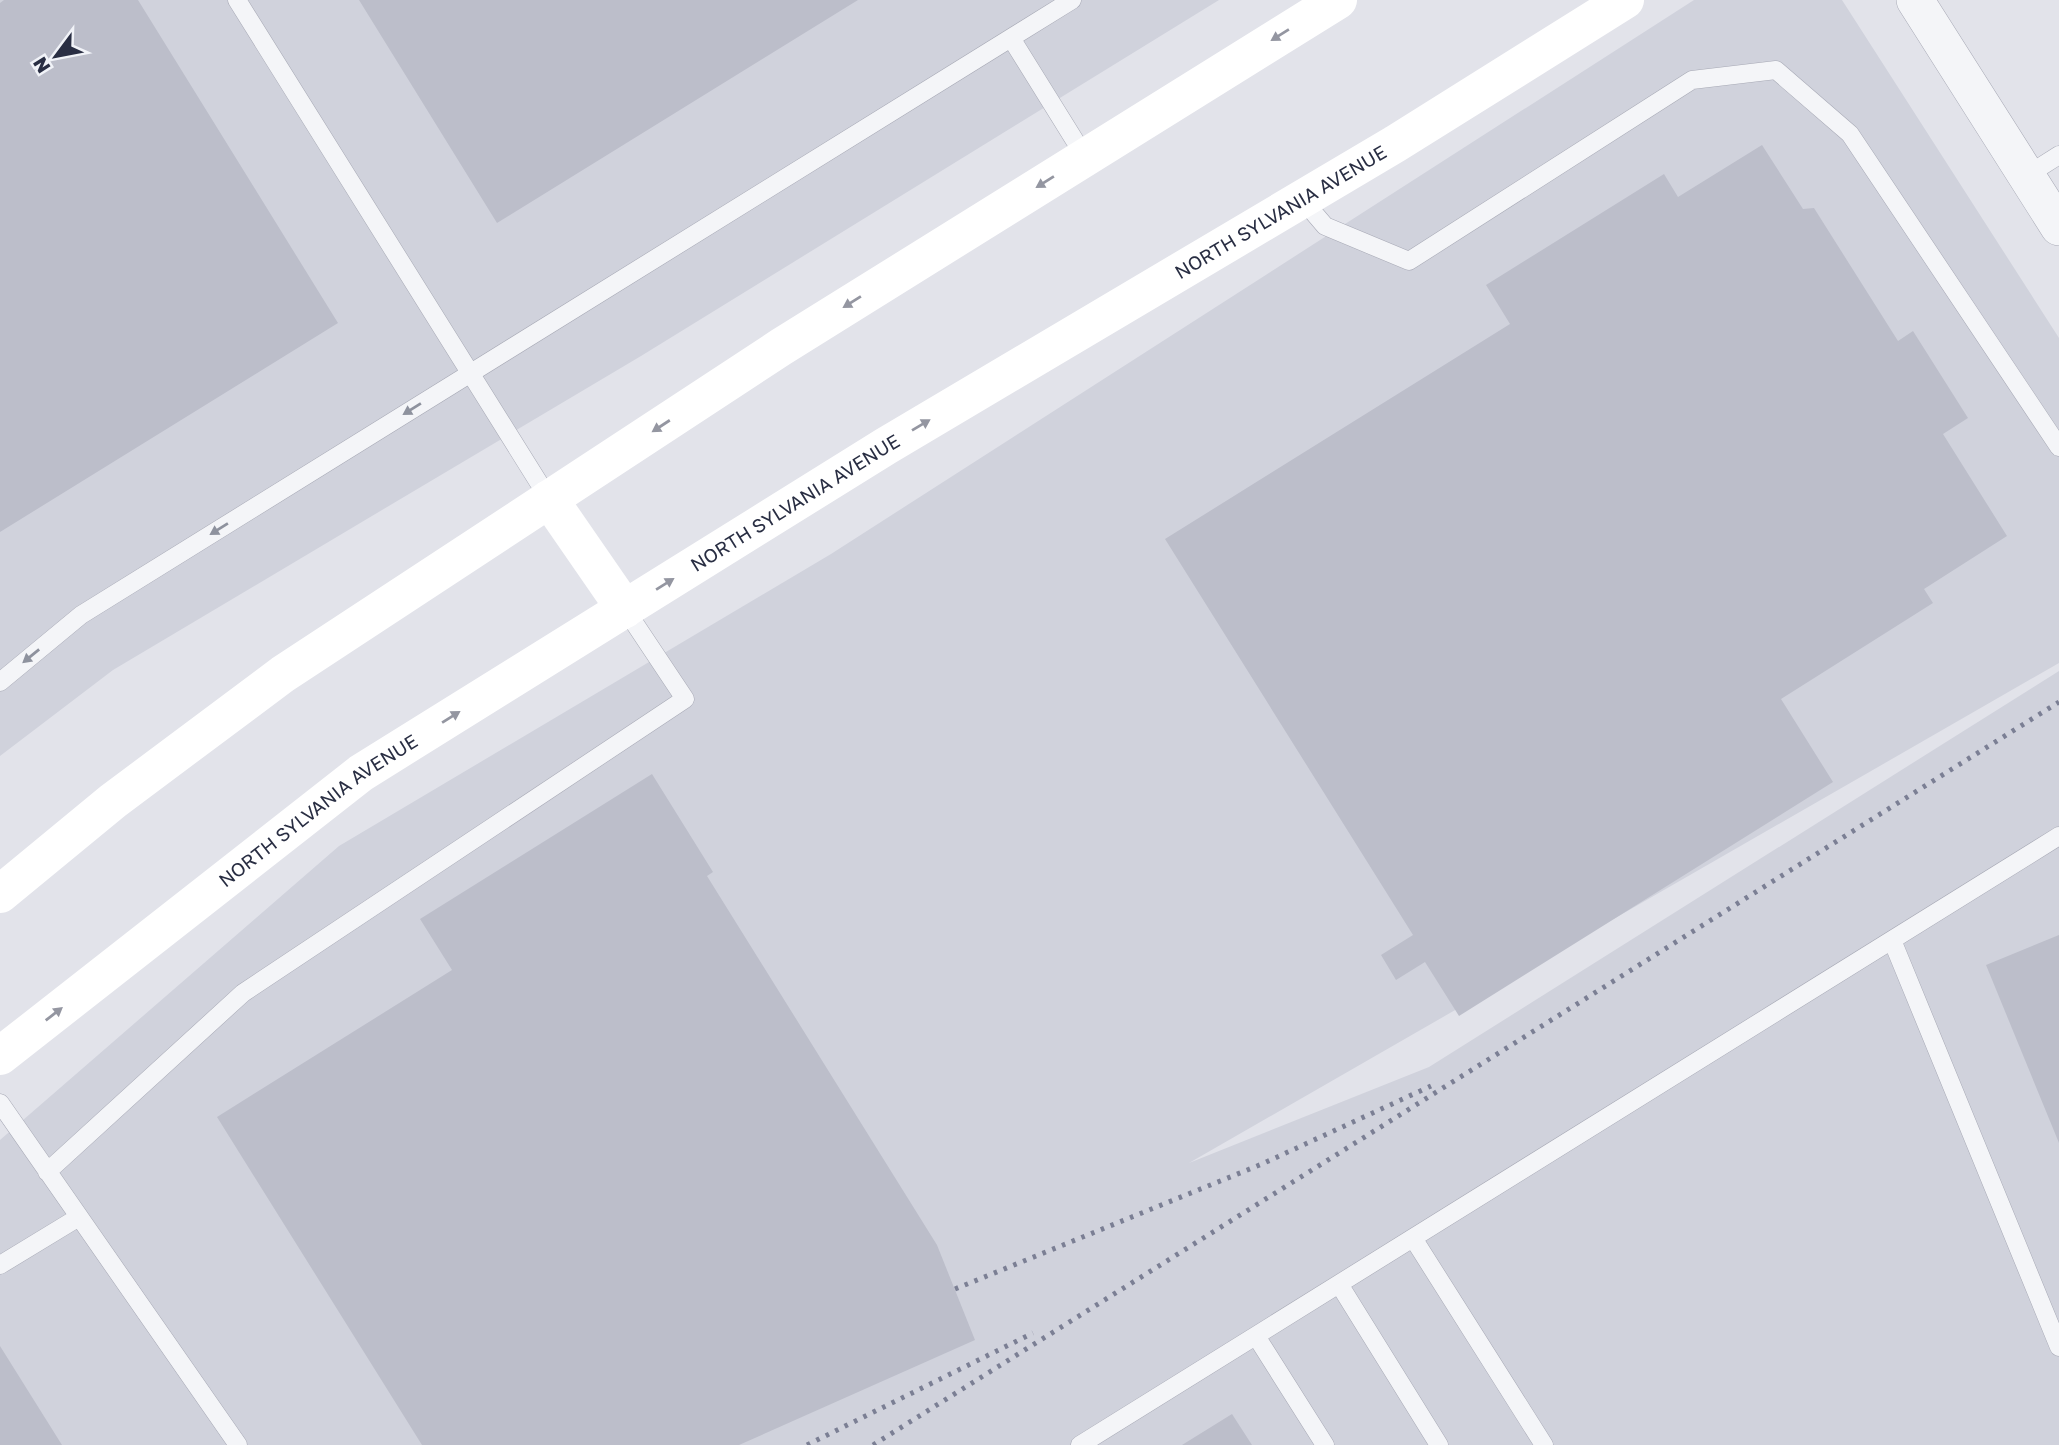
<svg xmlns="http://www.w3.org/2000/svg" width="2059" height="1445" font-family="'Golos Text',sans-serif">
	<style>
		.built { fill: #d0d2dc }
		.building { fill: #bcbeca }
		.lines { fill: none; stroke-linecap: round; stroke-linejoin: round }
		.service-casing { stroke: #a7a9b5; stroke-width: 19 }
		.minor-casing { stroke: #a7a9b5; stroke-width: 38 }
		.service { stroke: #f4f5f8; stroke-width: 18 }
		.minor { stroke: #f4f5f8; stroke-width: 37 }
		.secondary { stroke: #fff; stroke-width: 38 }
		.rail { stroke: #7b7f94; stroke-width: 5; stroke-dasharray: 3.5 7; stroke-linecap: butt }
		.oneway { fill: #9496a1 }
		.oneway2 { fill: #8e929e }
		.labels { text-anchor: middle; stroke-width: 6; stroke-linejoin: round; paint-order: stroke }
		.street-label { font-size: 19px; fill: #292e43; stroke: #f1f3f8 }
	</style>
	<rect width="100%" height="100%" fill="#e2e3ea"/>
	<path class="built" d="M0,0H1219L641,356L113,670L0,756Z
		M1694,0H1842L2059,338V663L1189,1163L1429,1067L2059,671V1445H0V1140L339,846L831,554Z"/>
	<path class="building" d="M4,0H138L338,323L0,532V3Z
		M359,0H858L497,223Z
		M1762,145L1803,209L1814,208L1898,341L1913,331L1968,418L1943,434L2007,536L1924,589L1933,603L1781,699L1833,782L1459,1016L1425,962L1396,980L1381,955L1413,935L1165,539L1510,324L1486,285L1664,174L1678,197Z
		M652,774L713,872L707,876L937,1245L975,1340L739,1445H422L217,1117L452,970L420,919Z
		M2059,935V1143L1986,965Z
		M0,1346L62,1445H0Z
		M1232,1414L1252,1445H1182Z"/>
	<g class="lines">
		<g class="service-casing">
			<path id="service" d="M237,0L549,499
				M1011,38L1085,157
				M2026,176L2059,155
				M1302,199L1325,226L1409,261L1692,80L1776,70L1850,134L2059,447
				M0,682L81,615L1072,0
				M1892,940L2059,1347
				M0,1103L238,1445
				M47,1172L243,993L685,699L625,609
				M1413,1238L1544,1445
				M0,1265L79,1217
				M1339,1284L1439,1445
				M1256,1336L1325,1445
				M1080,1445L2059,836"/>
		</g>
		<g class="minor-casing">
			<path id="minor" d="M1915,0L2059,227"/>
		</g>
		<use href="#service" class="service"/>
		<use href="#minor" class="minor"/>
		<g class="secondary">
			<path d="M549,499L625,609"/>
			<path d="M0,894L113,801L283,674L781,347L1338,0"/>
			<path id="s1" d="M0,1056L361,773L886,446L1395,144L1625,0"/>
		</g>
		<path class="rail" d="M955,1289L1262,1164L1431,1086
			M807,1445L1033,1333
			M873,1445L2059,702"/>
	</g>
	<defs><path id="oneway-solid" d="M-6-.8H1V-3.2L6.5 0L1 3.2V.8H-6Z" transform="scale(1.75)"/></defs>
	<g class="oneway">
		<use href="#oneway-solid" transform="translate(1280 35) rotate(148)"/>
		<use href="#oneway-solid" transform="translate(1045 182) rotate(148)"/>
		<use href="#oneway-solid" transform="translate(852 302) rotate(148)"/>
		<use href="#oneway-solid" transform="translate(921 425) rotate(-31)"/>
		<use href="#oneway-solid" transform="translate(661 426) rotate(147)"/>
		<use href="#oneway-solid" transform="translate(665 584) rotate(-32)"/>
		<use href="#oneway-solid" transform="translate(451 717) rotate(-32)"/>
		<use href="#oneway-solid" transform="translate(54 1014) rotate(-38)"/>
	</g>
	<g class="oneway2">
		<use href="#oneway-solid" transform="translate(412 409) rotate(148)"/>
		<use href="#oneway-solid" transform="translate(219 529) rotate(148)"/>
		<use href="#oneway-solid" transform="translate(31 656) rotate(141)"/>
	</g>
	<g class="labels">
		<g class="street-label">
			<text dy="7" stroke="none"><textPath href="#s1" startOffset="1536">NORTH SYLVANIA AVENUE</textPath></text>
			<text dy="7" stroke="none"><textPath href="#s1" startOffset="970">NORTH SYLVANIA AVENUE</textPath></text>
			<text dy="7" stroke="none"><textPath href="#s1" startOffset="402">NORTH SYLVANIA AVENUE</textPath></text>
		</g>
	</g>
	<g transform="translate(56 56) rotate(238)" stroke="#f1f3f8" stroke-width="5" paint-order="stroke">
	<path d="M0-5L12 26L0 18L-12 26Z" fill="#292e43"/>
	<text y="-10" font-size="19" font-weight="bold" text-anchor="middle" fill="#292e43">N</text>
	</g>
</svg>
